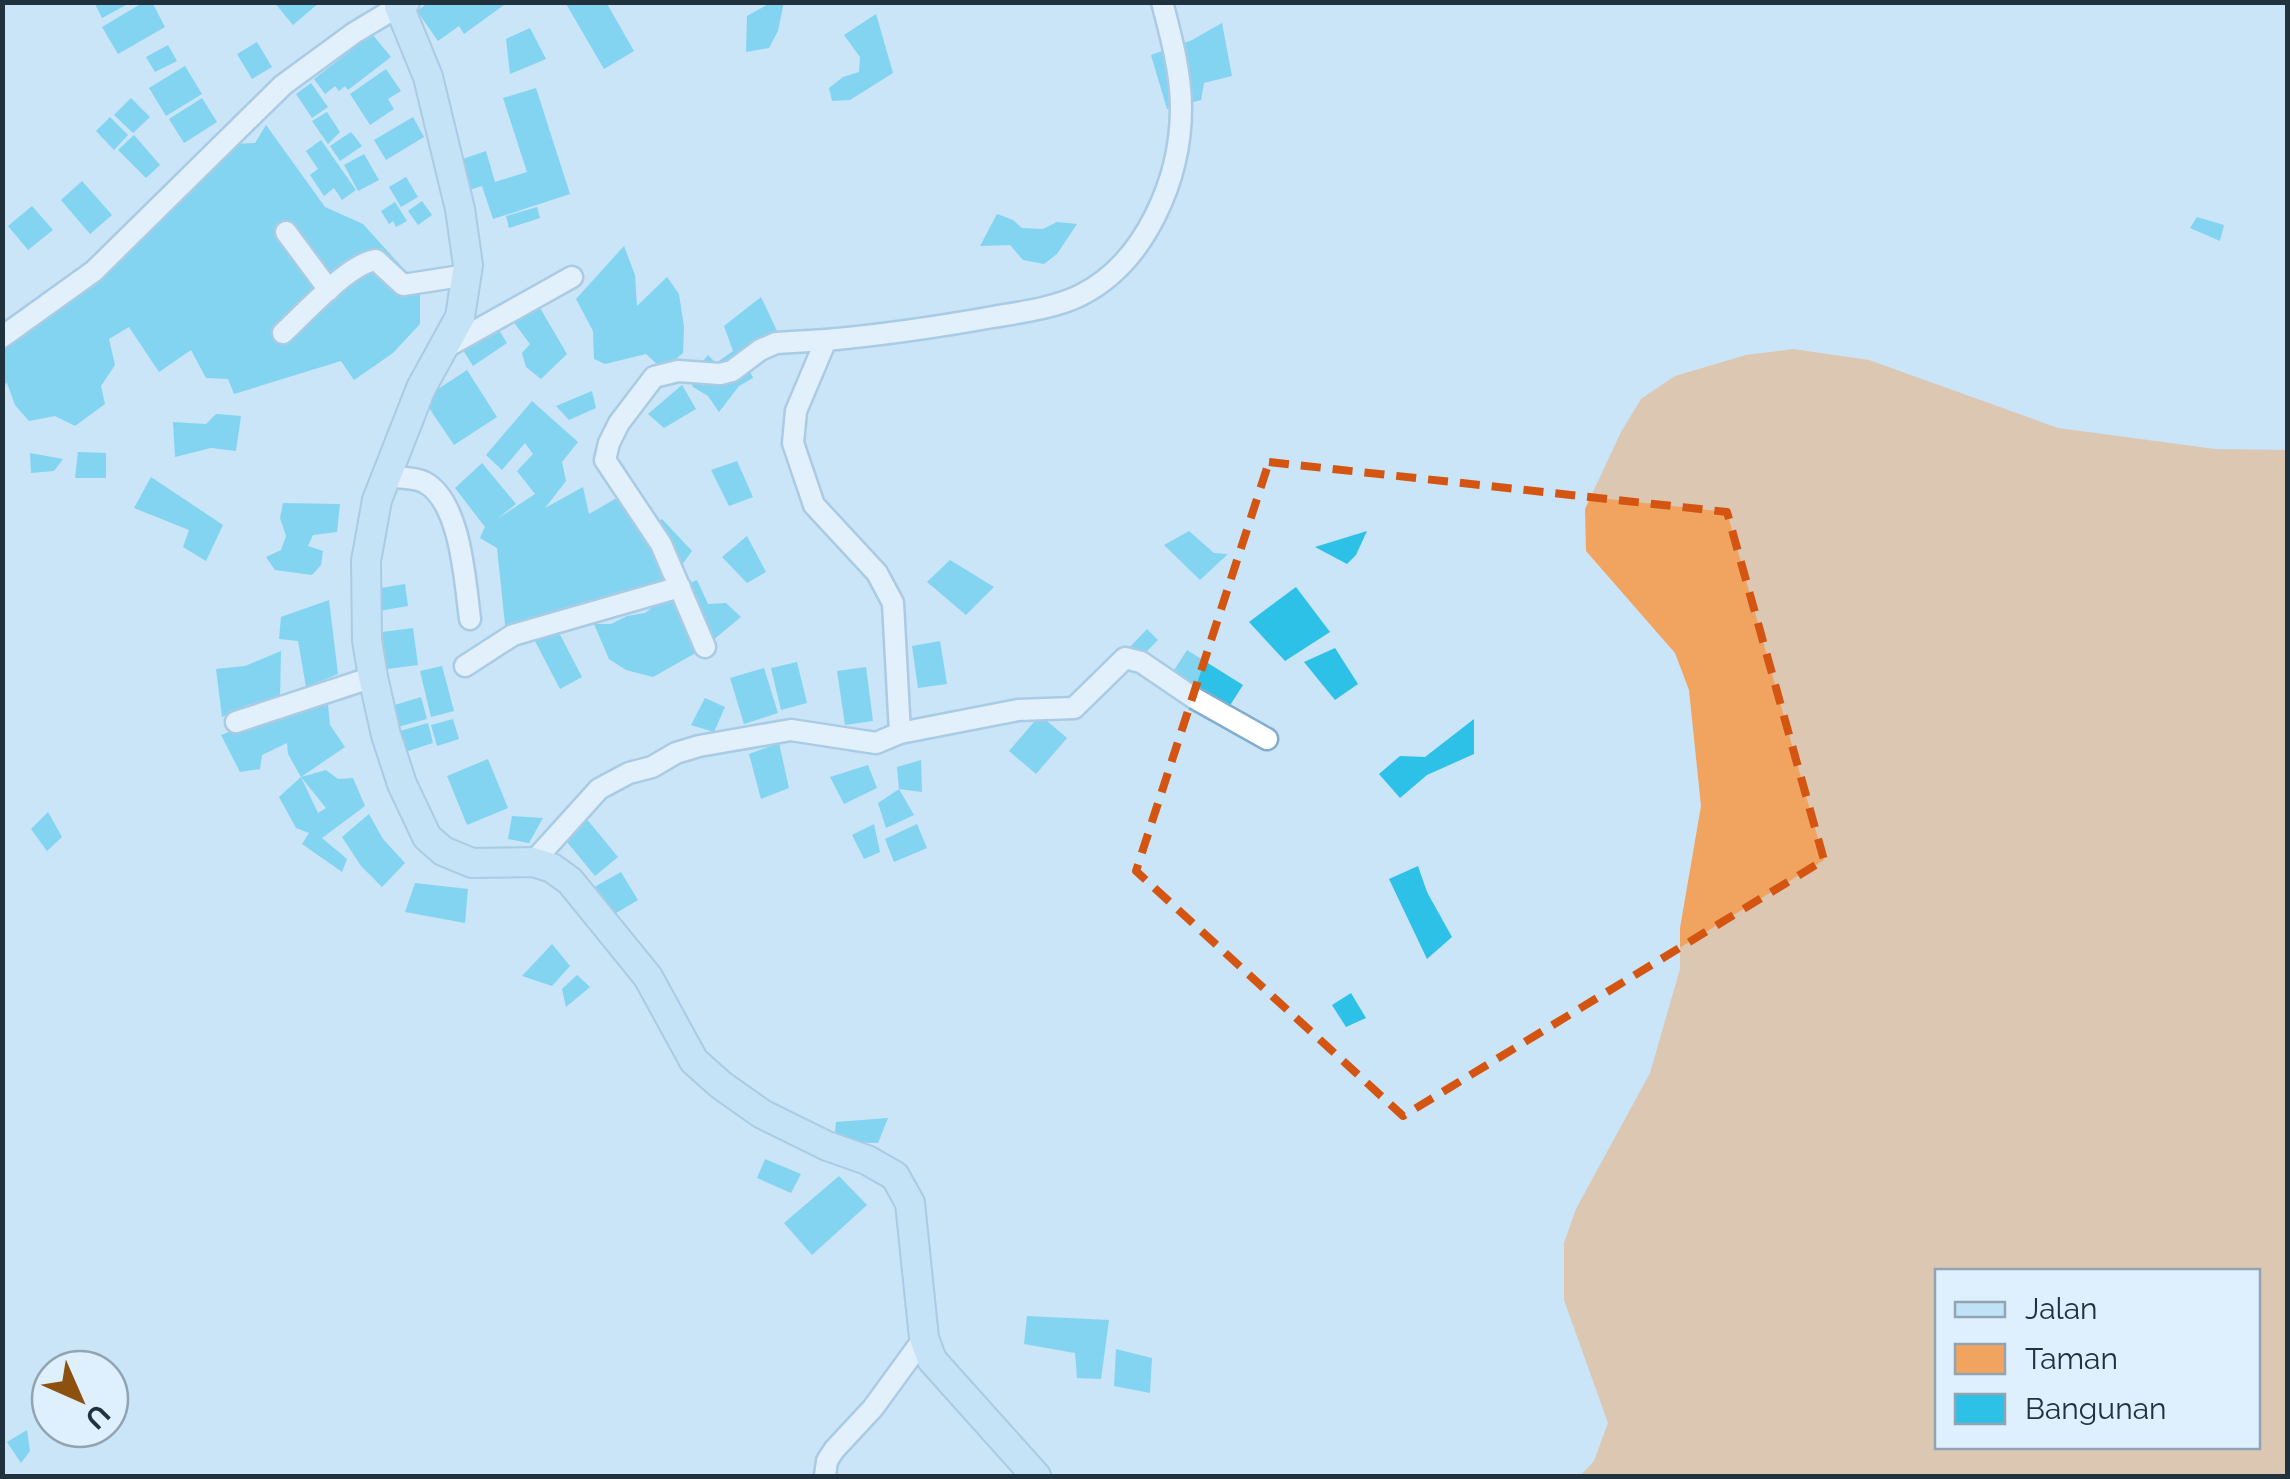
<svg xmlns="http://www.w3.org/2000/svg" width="2290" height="1479" font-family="Raleway,sans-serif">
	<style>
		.green { fill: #f1a460; fill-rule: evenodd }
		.building { fill: #2dc1e8; fill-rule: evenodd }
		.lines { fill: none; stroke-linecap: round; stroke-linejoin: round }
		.street-casing { stroke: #83adcd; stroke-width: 25 }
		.secondary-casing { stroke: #83adcd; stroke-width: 32 }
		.street { stroke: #fff; stroke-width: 20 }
		.secondary { stroke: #bfe2f6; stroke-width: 28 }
		.marked { fill: none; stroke: #d45511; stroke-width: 8; stroke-dasharray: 20 12; stroke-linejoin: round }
	</style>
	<rect width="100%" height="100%" fill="#cae4f8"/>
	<path class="green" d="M1793,349L1869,360L2058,428L2215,449L2287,450V1476H1580L1594,1461L1608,1423L1564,1300V1243L1576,1209L1650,1073L1680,969V928L1701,806L1689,690L1675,653L1586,551L1585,509L1621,432L1641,399L1675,376L1746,355ZM1938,1272H2258V1446H1938Z"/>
	<path class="building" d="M94,2H124L126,5L102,18Z
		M144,2H152L165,27L118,54L102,27Z
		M274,2H320L293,25Z
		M429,2L447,4L508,2L464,34L459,26L438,41L417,11Z
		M565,2H606L634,51L604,69Z
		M772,2H784L778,31L769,48L746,52L747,16Z
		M876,14L893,73L850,100L832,101L829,88L843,77L859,72L860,57L844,35Z
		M1222,23L1232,76L1204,83L1201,100L1167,109L1151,55L1192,40Z
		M530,28L546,59L510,74L506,39Z
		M372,34L391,57L348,90L345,86L339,91L335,86L325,94L314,79Z
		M257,42L272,67L252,79L237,54Z
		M168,45L177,61L155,72L146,57Z
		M185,66L202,94L166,116L149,88Z
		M386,69L401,91L388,99L394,109L370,125L350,94Z
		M311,83L328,107L312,118L296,94Z
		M536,88L570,194L493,219L482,186L466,191L457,161L486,151L495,182L527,172L503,98Z
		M131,98L150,117L133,133L114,115Z
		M202,98L217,122L184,143L169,119Z
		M327,112L340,132L328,144L312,121Z
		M110,117L128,135L114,150L96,131Z
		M413,117L424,137L386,160L374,140Z
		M266,125L325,207L363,224L420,287V324L393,353L354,380L341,361L234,394L228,379L206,378L191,350L159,372L129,327L109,339L115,365L101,386L105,404L75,426L55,416L29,421L15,405L7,383L2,386V345L234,144L255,143Z
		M351,132L362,146L340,161L330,146Z
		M134,135L160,165L146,178L118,150Z
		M321,140L356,190L342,200L334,188L324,196L310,175L318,169L306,151Z
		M364,154L379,180L358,191L344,165Z
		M406,177L418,197L401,207L389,187Z
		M82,181L112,215L90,234L61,200Z
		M422,201L432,215L418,225L408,211Z
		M395,202L407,221L396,227L393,221L389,224L381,211Z
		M32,206L53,230L28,250L8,226Z
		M537,207L540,218L509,228L506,216Z
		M997,214L1013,220L1022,228L1043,229L1057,222L1077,224L1057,254L1044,264L1023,260L1010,245L980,246Z
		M2197,217L2224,225L2220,241L2190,228Z
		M624,246L635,275L637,306L667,277L679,294L684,327L683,353L663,370L646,354L605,364L594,359L593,331L576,299Z
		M533,296L567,354L541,379L526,367L522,353L530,344L509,316Z
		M761,297L778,333L743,356L753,378L739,386L719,412L708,396L693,387L689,378L708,355L716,363L733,351L724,326Z
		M495,324L507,343L473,366L461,347Z
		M467,370L497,417L454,445L423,399Z
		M682,385L696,409L664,428L648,414Z
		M592,391L596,408L569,420L556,406Z
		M532,401L578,442L562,462L566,481L545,508L583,487L589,514L622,495L647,530L662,519L692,551L679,569L648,594L574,612L558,609L542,623L506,634L497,548L480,538L485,527L455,488L482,463L516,504L497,519L535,494L517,471L533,454L525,443L502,470L486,455Z
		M216,414L241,416L236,451L211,448L175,457L173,422L206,424Z
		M78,452L106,453V478H75Z
		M30,453L63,459L54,471L31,473Z
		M737,461L753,497L729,506L711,470Z
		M151,477L223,525L206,561L183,547L189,530L134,508Z
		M283,503L340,504L337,532L313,535L308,546L323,551L321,565L312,575L275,570L266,557L281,550L286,536L280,518Z
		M1189,531L1214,553L1228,554L1200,580L1164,545Z
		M1367,531L1356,555L1347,564L1315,547Z
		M747,536L766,572L747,583L722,557Z
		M950,560L994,587L966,615L927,582Z
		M697,580L708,604L726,603L741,617L701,650L653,677L626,670L609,659L594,624H611L627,616L645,613L678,588Z
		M405,584L408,606L379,611L375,589Z
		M1296,587L1330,632L1285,661L1249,622Z
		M329,600L338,674L306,687L298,641L279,639L281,617Z
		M413,628L418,665L387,669L382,632Z
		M557,629L582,677L560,689L535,641Z
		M1147,629L1158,640L1141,657L1130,647Z
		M940,641L947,684L918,688L912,646Z
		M1335,648L1358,684L1335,700L1304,662Z
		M1187,650L1243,685L1227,710L1171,675Z
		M281,651L280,698L247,705L222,717L216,669L245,666Z
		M797,662L807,703L781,710L771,668Z
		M442,666L454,711L431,717L420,671Z
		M866,667L873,721L845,725L837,671Z
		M764,668L778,713L744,724L730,678Z
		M327,695L330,725L345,747L301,777L288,754L287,743L262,755L260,769L240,772L221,735Z
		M421,697L427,719L394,728L388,707Z
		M705,698L725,707L714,732L691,725Z
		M1040,715L1067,738L1036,774L1009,751Z
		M453,719L459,739L437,746L431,725Z
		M1474,719V754L1427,775L1400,798L1379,774L1400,756L1425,757Z
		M428,723L433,743L402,753L396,732Z
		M779,743L789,788L761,799L749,754Z
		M488,759L508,808L467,825L447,776Z
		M921,760L922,792L899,789L897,767Z
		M868,765L877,788L844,804L830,777Z
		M326,770L338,779L353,778L365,806L322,838L347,859L342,872L302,844L309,833L296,828L279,797L301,777ZM301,777L326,808L318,813Z
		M899,789L914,815L886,828L878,803Z
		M48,812L62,837L47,851L31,829Z
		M369,814L383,839L405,863L382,887L361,866L342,837Z
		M512,816L543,818L529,843L508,839Z
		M585,817L618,857L595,876L562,836Z
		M874,824L880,852L864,859L852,835Z
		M917,824L927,848L894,862L885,839Z
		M1418,866L1427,892L1452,937L1427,959L1389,879Z
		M621,872L638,900L606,919L589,890Z
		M415,883L468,889L465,923L405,912Z
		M552,944L570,966L552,986L522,976Z
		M577,975L590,987L566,1007L562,989Z
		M1351,993L1366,1018L1346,1027L1332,1005Z
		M888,1118L878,1143L834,1142L836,1122Z
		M765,1159L801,1174L791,1193L757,1178Z
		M839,1176L867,1205L812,1255L784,1223Z
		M1027,1316L1109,1320L1101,1379L1077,1378L1075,1353L1024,1344Z
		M1116,1349L1152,1358L1150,1393L1114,1386Z
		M27,1430L30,1451L21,1463L7,1442Z"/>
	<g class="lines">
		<g class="street-casing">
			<path id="street" d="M286,232L329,290
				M283,333C304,314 349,263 376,260L403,285L467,275
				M2,337L94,271L283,85L354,33L399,6
				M443,349L572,277
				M385,476C398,478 413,477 424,482C461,501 465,582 470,619
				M705,647L661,544L605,460L609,443L619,423L654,377L678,371L720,374L732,371L760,350L776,343L826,340
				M465,666L513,635L680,587
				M236,722L373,677
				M900,733L893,603L877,573L814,505L793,443L796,411L826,340C882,335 937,327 993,317C1022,312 1055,308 1081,295C1146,262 1181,178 1181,108C1181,73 1171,36 1162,2
				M533,862L599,789L629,773L652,767L676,753L699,746L791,730L876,743L900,733L1018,710L1074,708L1125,658L1141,662L1194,698L1267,739
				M825,1476L827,1461L834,1450L873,1408L924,1338"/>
		</g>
		<g class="secondary-casing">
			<path id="secondary" d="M405,2L399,6L428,77L460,209L468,265L460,317L421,388L377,500L366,561L367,640L373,677L386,735L402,784L427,837L443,851L472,863L533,862L552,868L570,881L648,977L694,1061L721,1085L762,1114L827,1146L867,1160L895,1176L910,1203L924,1338L932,1360L1036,1476"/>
		</g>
		<use href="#street" class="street"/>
		<use href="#secondary" class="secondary"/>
	</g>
	<path d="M0 0H2290V1479H0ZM1269,462L1727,512L1824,860L1403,1116L1136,871Z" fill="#cae4f8" fill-opacity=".55" fill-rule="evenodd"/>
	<path class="marked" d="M1269,462L1727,512L1824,860L1403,1116L1136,871Z"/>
	<rect width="2290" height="1479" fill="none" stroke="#21323f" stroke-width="10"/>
	<rect x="1935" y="1269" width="325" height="180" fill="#def0fd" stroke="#92a4b1" stroke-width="2.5"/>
	<rect x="1955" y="1302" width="50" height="15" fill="#bfe2f6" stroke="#92a4b1" stroke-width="2.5"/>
	<text x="2025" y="1319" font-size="30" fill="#21323f">Jalan</text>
	<rect x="1955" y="1344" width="50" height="30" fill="#f1a460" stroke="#92a4b1" stroke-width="2.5"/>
	<text x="2025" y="1369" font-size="30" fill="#21323f">Taman</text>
	<rect x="1955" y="1394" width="50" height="30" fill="#2dc1e8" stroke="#92a4b1" stroke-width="2.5"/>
	<text x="2025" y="1419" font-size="30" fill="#21323f">Bangunan</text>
	<g transform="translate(80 1399) rotate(135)"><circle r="48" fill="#def0fd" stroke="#92a4b1" stroke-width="2.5"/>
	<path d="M0-8L18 38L0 25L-18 38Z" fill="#8c510f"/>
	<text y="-15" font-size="28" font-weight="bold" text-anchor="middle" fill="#21323f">U</text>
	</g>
</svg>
